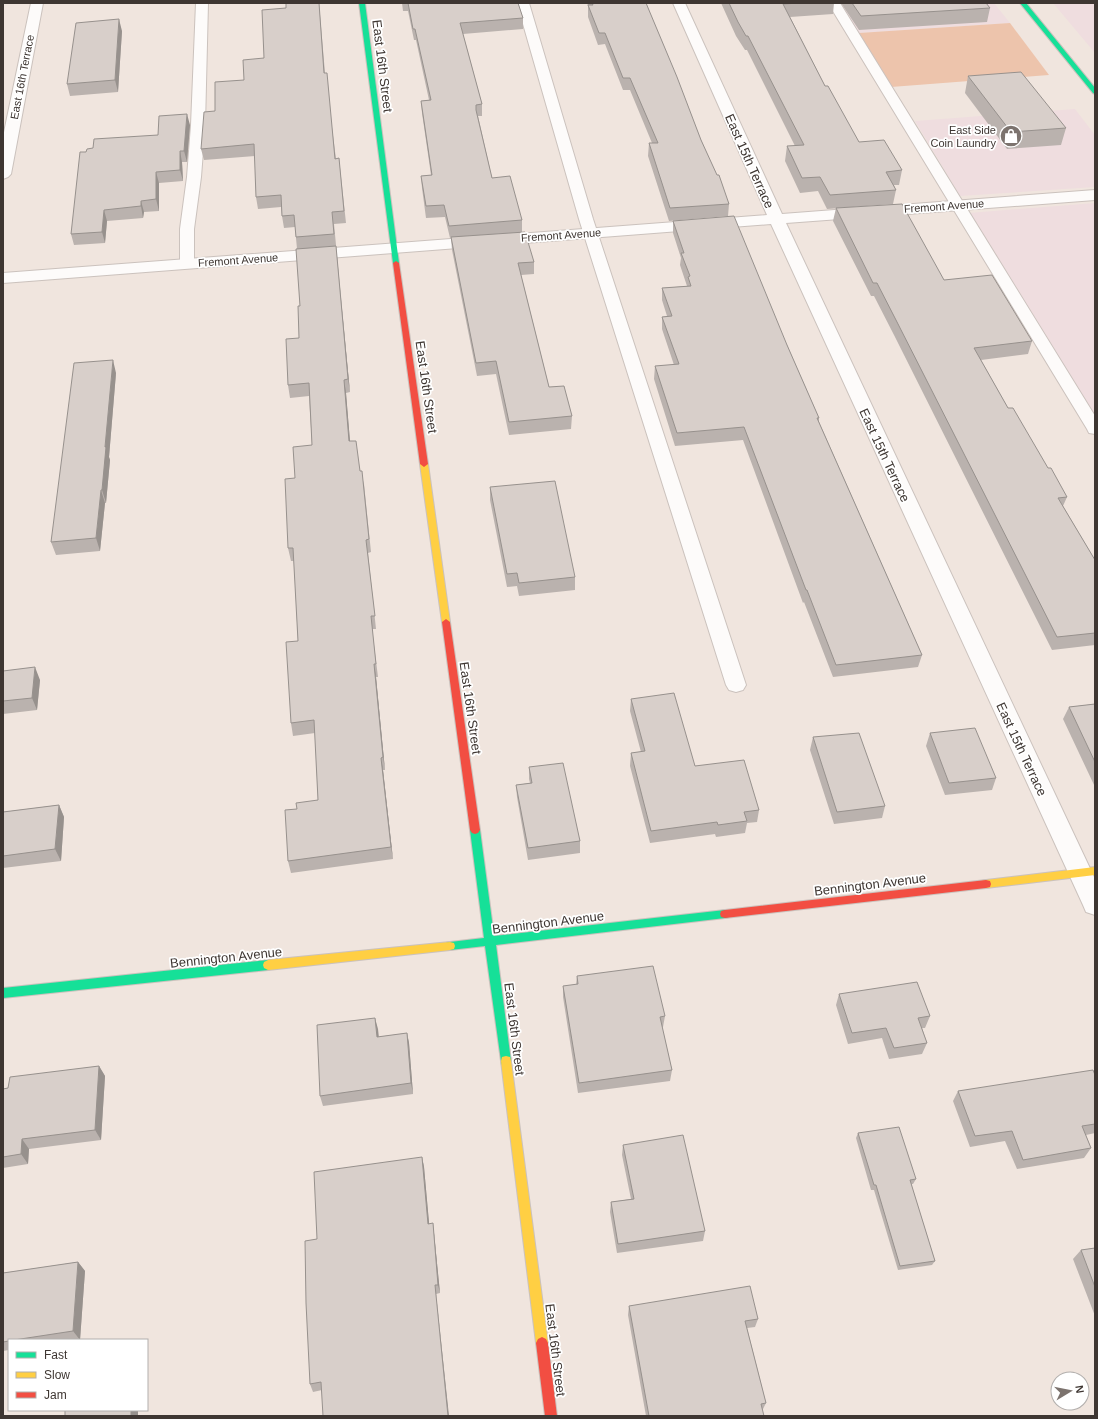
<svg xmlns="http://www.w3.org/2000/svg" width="1098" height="1419" font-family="Helvetica,sans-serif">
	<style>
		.commercial { fill: #efdddf }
		.green { fill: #edc4ac }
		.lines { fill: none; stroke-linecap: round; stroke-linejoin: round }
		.lane-casing { stroke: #cbc2bd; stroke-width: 2 }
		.street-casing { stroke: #cbc2bd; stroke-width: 2 }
		.fast-casing { stroke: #cbc2bd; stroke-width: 2 }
		.slow-casing { stroke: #cbc2bd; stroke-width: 2 }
		.jam-casing { stroke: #cbc2bd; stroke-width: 2 }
		.lane { fill: #fdfbfa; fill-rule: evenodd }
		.street { fill: #fdfbfa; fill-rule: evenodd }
		.fast { fill: #16e098; fill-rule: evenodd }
		.slow { fill: #ffcf43; fill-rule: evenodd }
		.jam { fill: #f24e42; fill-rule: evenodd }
		.wall { fill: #bab2ae }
		.shaded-wall { fill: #97918d }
		.building { fill: #d8cfca; stroke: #97918d }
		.labels { text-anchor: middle; stroke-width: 3.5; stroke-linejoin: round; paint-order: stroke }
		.far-street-label { font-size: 11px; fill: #3e3632; stroke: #fff }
		.far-poi-label { font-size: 11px; fill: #3e3632; stroke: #fff; text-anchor: end }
		.street-label { font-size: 13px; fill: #3e3632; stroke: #fff }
	</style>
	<rect width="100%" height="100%" fill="#f0e5de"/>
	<path class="commercial" d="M828,3H994L1010,23L846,34Z
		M1053,3H1095V53Z
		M1075,109L1095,135V187L960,196L915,121Z
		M1095,203V415L969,213Z"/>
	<path class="green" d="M1010,23L1049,75L891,87L859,33Z"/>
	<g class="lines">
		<g class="lane-casing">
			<path id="lane" d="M196,3H208L205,125L201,177L194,229V264L192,267L187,268L182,267L180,264V229L187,177L191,125Z
				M517,3H529L593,219L746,685L743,690L736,692L729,690L726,685L579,219Z
				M828,3H840L1095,416V434L1089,433L1087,429Z"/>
		</g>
		<g class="street-casing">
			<path id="street" d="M31,3H43L11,174L8,177L3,179V137Z
				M673,3H685L782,214L1095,190V200L786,223L1095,879V915L1086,912L1083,905L771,224L3,283V273L767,215Z"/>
		</g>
		<g class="fast-casing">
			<path id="fast" d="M359,3H365L399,263L396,265L393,263Z
				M1020,3H1026L1095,88V94L1093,93Z
				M475,826L478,827L480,830L494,936L725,910L729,911L730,914L729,917L725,918L496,945L511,1061L510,1065L506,1066L502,1065L501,1061L485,946L450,950L446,949L445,946L446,943L450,942L484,938L470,830L472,827Z
				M268,960L272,962L273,965L272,968L268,970L3,998V988Z"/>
		</g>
		<g class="slow-casing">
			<path id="slow" d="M424,461L428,464L450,622L446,625L442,622L420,464Z
				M1095,867V875L986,888L982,887L981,884L982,881L986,880Z
				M450,942L454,943L455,946L454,949L450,950L268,970L264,968L263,965L264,962L268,960Z
				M506,1056L510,1057L511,1061L548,1343L546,1347L542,1349L538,1347L536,1343L501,1061L502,1057Z"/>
		</g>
		<g class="jam-casing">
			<path id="jam" d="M396,261L399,263L428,464L424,467L420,464L393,263Z
				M446,619L450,622L480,830L478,833L475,834L472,833L470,830L442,622Z
				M986,880L990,881L991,884L990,887L986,888L725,918L721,917L720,914L721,911L725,910Z
				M542,1337L546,1339L548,1343L557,1416H545L536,1343L538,1339Z"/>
		</g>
		<use href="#lane" class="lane"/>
		<use href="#street" class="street"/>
		<use href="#fast" class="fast"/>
		<use href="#slow" class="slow"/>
		<use href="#jam" class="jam"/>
	</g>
	<path class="wall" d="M319,3L325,73L336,159L339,158L346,223L334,224L350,392L346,393L350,441L364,484L371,552L368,553L376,629H372L378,677H376L385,770H383L393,859L291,873L288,861L297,809L318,800L315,733L293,736L291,723L298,641L294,561H291L288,548L295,478L312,445L309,396L290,398L288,385L299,338L300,306L297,249L295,227L284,228L282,216L281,207L258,209L256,197L255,156L204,160L201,149L215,111L264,58L286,8Z
		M402,3H518L523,18V29L463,34L482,104V116H478L492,178L522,220V232L534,262V274L521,275L549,387L572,416L571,429L509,435L496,374L477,376L452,250L451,237L450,238L445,217L426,218L422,188L421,176L431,175L422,113L421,101L429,100L416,40H414L408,11H403Z
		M587,3H646L701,140L729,204L728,216L669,221L648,156L649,143H652L630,90H623L605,44L598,45L588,17V6Z
		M721,3H834L833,14L790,17L825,86L859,142L902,170L899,185H894L896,190L893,204L827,209L818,191L800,193L785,161L787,146H795L747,50H745L736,36Z
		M841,3H986L990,8L987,22L859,30Z
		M122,31L118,92L70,96L67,84Z
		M968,76L1066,128L1061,145L1007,149L965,93Z
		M190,125L187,162H182L183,181L159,183V211L144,212L143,218L107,221L105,243L74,245L71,234L86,152L158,135Z
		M836,208L944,280L1032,341L1028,354L981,360L1008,408L1067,497L1063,506L1095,560V645L1052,650L894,335L874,296H871L833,221Z
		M673,221L787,345L819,418V422L922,655L918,667L833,677L804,602L803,603L743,440L675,446L654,379L655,366L674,365L662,329V317L667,316L662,300V288L687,286L680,265L681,258L673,233Z
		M116,373L109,457L110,460L106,503H105L100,551L56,555L51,542Z
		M490,487L575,577V590L519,596L517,586L507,587L490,500Z
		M3,671L40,680L37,710L3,714Z
		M631,699L695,766L759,810L757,822L747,823L745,833L716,837L715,834L650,843L630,766L631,753L641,752L630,711Z
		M1095,704V787L1063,719L1069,707Z
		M930,733L996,778L992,790L945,795L926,746Z
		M813,737L885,806L882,818L834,824L810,750Z
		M529,767L580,841V853L528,860L517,797L516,785L530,783L529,779Z
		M59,805L64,817L61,861L3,868V812Z
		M577,976L665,1016L663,1027H662L672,1070L670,1081L578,1093L563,997V986L576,985Z
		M839,994L930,1016L925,1028H922L927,1043L922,1054L889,1059L882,1038L848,1044L836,1005Z
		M375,1018L378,1037L407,1033L409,1043L413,1094L323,1106L320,1096Z
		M99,1066L105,1076L101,1140L29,1149L28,1164L3,1168V1089L8,1088Z
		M1095,1075V1133L1086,1135L1091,1148L1084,1158L1017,1169L1005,1141L970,1147L953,1101L958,1091Z
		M858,1133L916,1179L913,1184H911L935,1261L932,1265L898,1270L874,1190H871L856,1138Z
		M623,1145L705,1231L703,1241L617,1253L610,1212L611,1202L631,1199L622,1155Z
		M422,1157L424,1167L429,1224L433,1223L440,1293L436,1294L322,1390L313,1392L310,1384L317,1239Z
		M1095,1248V1316L1073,1259L1081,1250Z
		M78,1262L85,1271L80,1340H9V1350L3,1351V1273Z
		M629,1306L758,1319L755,1327L747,1328L766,1403L762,1411L764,1416H646L628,1315Z"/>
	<path class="shaded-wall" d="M119,19L122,31L118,92L115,80Z
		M187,114L190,125L187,162L184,151Z
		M180,151L182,162L183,181L180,170Z
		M156,172L159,183V211L156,199Z
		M141,201L144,212L143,218L141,206Z
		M104,210L107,221L105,243L102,232Z
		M336,246L337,259L350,392L348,379Z
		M113,360L116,373L109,457L110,460L106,503L102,490L105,447Z
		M344,380L346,393L351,454L349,441Z
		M101,490L105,503L100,551L96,538Z
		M374,664L376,677L385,770L383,757Z
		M35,667L40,680L37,710L32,698Z
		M381,758L383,770L393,859L391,847Z
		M59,805L64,817L61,861L55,849Z
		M375,1018L378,1029L380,1048L377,1037Z
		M407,1033L409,1043L413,1094L411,1083Z
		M99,1066L105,1076L101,1140L95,1130Z
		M22,1139L29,1149L28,1164L21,1154Z
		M422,1157L424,1167L430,1233L428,1224Z
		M433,1223L440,1293L438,1285Z
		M78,1262L85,1271L80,1340L73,1331Z
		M435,1285L436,1294L449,1416H448Z
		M131,1410H138V1416H131Z"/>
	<path class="building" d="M286,3H319L324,73H327L335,159L339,158L344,211L332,212L334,234L296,237L294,215L282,216L281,195L256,197L254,144L201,149L204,112L215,111V82L244,80L243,60L264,58L262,10L286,8Z
		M408,3H518L523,18L460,23L482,104L476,105V110L492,178L510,176L522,220L449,226L444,205L426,206L421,176L432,175L421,101L431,100L415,29H413Z
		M592,3H646L677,77L701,140L717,175H719L729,204L670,208L649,143H658L630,78H623L605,33H599L588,5H593Z
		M729,3H799L783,4L825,86H828L859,142L884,140L902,170L886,172L896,190L830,195L820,177L802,178L787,146L804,145L748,36H746L738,22Z
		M852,3H986L990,8L861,16Z
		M119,19L115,80L67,84L76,23Z
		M1021,72L1066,128L1011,132L968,76Z
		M187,114L184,151H180V170L156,172V199L141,201V206L104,210L102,232L71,234L80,152H86L87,149L93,148L94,139L158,135L159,116Z
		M902,204L944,280L992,275L1032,341L974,348L1008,408H1013L1048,468H1051L1067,497L1058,498L1095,560V633L1057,637L897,322L877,283H873L836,208Z
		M734,216L787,345L819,418H817L922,655L836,665L807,590H806L744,427L677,433L655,366L679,364L662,317L672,316L662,288L691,286L688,277L690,276L681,253H684L673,221Z
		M525,232L534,262L518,263L549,387L564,386L572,416L509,422L496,361L476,363L451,237Z
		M336,246L348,379L344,380L349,441H356L360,471H362L369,539L366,540L375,616H371L376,664H374L383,757L381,758L391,847L288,861L285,810L297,809L296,803L318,800L314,720L291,723L286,642L298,641L293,548H288L285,479L295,478L293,447L312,445L309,383L288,385L286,339L299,338L298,306H300L296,249Z
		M113,360L105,447H106L102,490H101L96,538L51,542L74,363Z
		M555,481L575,577L519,583L517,573L507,574L490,487Z
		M35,667L32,698L3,701V671Z
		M674,693L695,766L744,760L759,810L744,812L747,821L718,825L717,822L651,831L631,753L645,751L631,699Z
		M1095,704V762L1069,707Z
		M975,728L996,778L949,783L930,733Z
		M859,733L885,806L837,812L813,737Z
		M563,763L580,841L528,848L516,785L532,783L529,767Z
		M59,805L55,849L3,856V812Z
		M653,966L665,1016L660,1017L672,1070L579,1083L563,986L578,984L577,976Z
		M917,982L930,1016L918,1018L927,1043L894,1048L886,1028L852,1033L839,994Z
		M375,1018L377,1037L407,1033L411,1083L320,1096L317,1025Z
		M99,1066L95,1130L22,1139L21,1154L3,1157V1089L8,1088L10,1077Z
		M1093,1070L1095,1075V1124L1082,1126L1091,1148L1023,1160L1012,1131L975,1136L958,1091Z
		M899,1127L916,1179L910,1180L935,1261L900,1266L876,1185H874L858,1133Z
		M683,1135L705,1231L618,1244L611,1202L634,1199L623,1145Z
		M422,1157L428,1224L433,1223L438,1285H435L448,1416H323L321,1382L310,1384L306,1303L305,1241L317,1239L314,1172Z
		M1095,1248V1287L1081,1250Z
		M78,1262L73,1331L14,1340H9V1341L3,1342V1273Z
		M750,1286L758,1319L745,1321L766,1403L761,1404L764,1416H649L629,1306Z
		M65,1410H131V1416H65Z"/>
	<defs>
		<g id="shop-disc" transform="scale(1.15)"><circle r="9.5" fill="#7c736e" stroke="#fff"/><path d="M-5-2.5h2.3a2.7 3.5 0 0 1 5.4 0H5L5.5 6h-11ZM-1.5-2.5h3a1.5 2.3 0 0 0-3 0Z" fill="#fff"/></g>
	</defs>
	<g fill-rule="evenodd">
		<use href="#shop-disc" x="1011" y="136"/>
	</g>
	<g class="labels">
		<g class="far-street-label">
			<text transform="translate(22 77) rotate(-79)" y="4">East 16th Terrace</text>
			<text transform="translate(944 206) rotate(-4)" y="4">Fremont Avenue</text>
			<text transform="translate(561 235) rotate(-4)" y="4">Fremont Avenue</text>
			<text transform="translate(238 260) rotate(-4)" y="4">Fremont Avenue</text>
		</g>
		<g class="far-poi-label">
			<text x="996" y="134">East Side<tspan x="996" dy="13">Coin Laundry</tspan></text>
		</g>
		<g class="street-label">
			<text transform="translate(383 66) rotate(83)" y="5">East 16th Street</text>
			<text transform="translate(750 161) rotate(66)" y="5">East 15th Terrace</text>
			<text transform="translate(427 387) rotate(82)" y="5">East 16th Street</text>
			<text transform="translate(885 455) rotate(65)" y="5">East 15th Terrace</text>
			<text transform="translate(471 708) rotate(82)" y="5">East 16th Street</text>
			<text transform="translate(1022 749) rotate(65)" y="5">East 15th Terrace</text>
			<text transform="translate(870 884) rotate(-7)" y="5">Bennington Avenue</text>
			<text transform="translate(548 922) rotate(-7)" y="5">Bennington Avenue</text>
			<text transform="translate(226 957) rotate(-6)" y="5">Bennington Avenue</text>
			<text transform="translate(515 1029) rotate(83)" y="5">East 16th Street</text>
			<text transform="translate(556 1350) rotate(83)" y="5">East 16th Street</text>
		</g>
	</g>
	<rect width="1098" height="1419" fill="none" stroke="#3e3632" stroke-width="8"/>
	<rect x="8" y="1339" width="140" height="72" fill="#ffffff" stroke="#b2afad"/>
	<rect x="16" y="1352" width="20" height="6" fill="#16e098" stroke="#b2afad"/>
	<text x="44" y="1359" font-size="12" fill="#3e3632">Fast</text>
	<rect x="16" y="1372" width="20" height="6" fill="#ffcf43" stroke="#b2afad"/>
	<text x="44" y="1379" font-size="12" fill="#3e3632">Slow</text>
	<rect x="16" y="1392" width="20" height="6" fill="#f24e42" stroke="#b2afad"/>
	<text x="44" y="1399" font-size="12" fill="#3e3632">Jam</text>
	<g transform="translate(1070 1391) rotate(80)"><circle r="19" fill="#ffffff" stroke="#b2afad"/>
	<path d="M0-3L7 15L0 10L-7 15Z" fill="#7c736e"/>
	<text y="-6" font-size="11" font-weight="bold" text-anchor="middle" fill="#3e3632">N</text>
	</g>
</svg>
